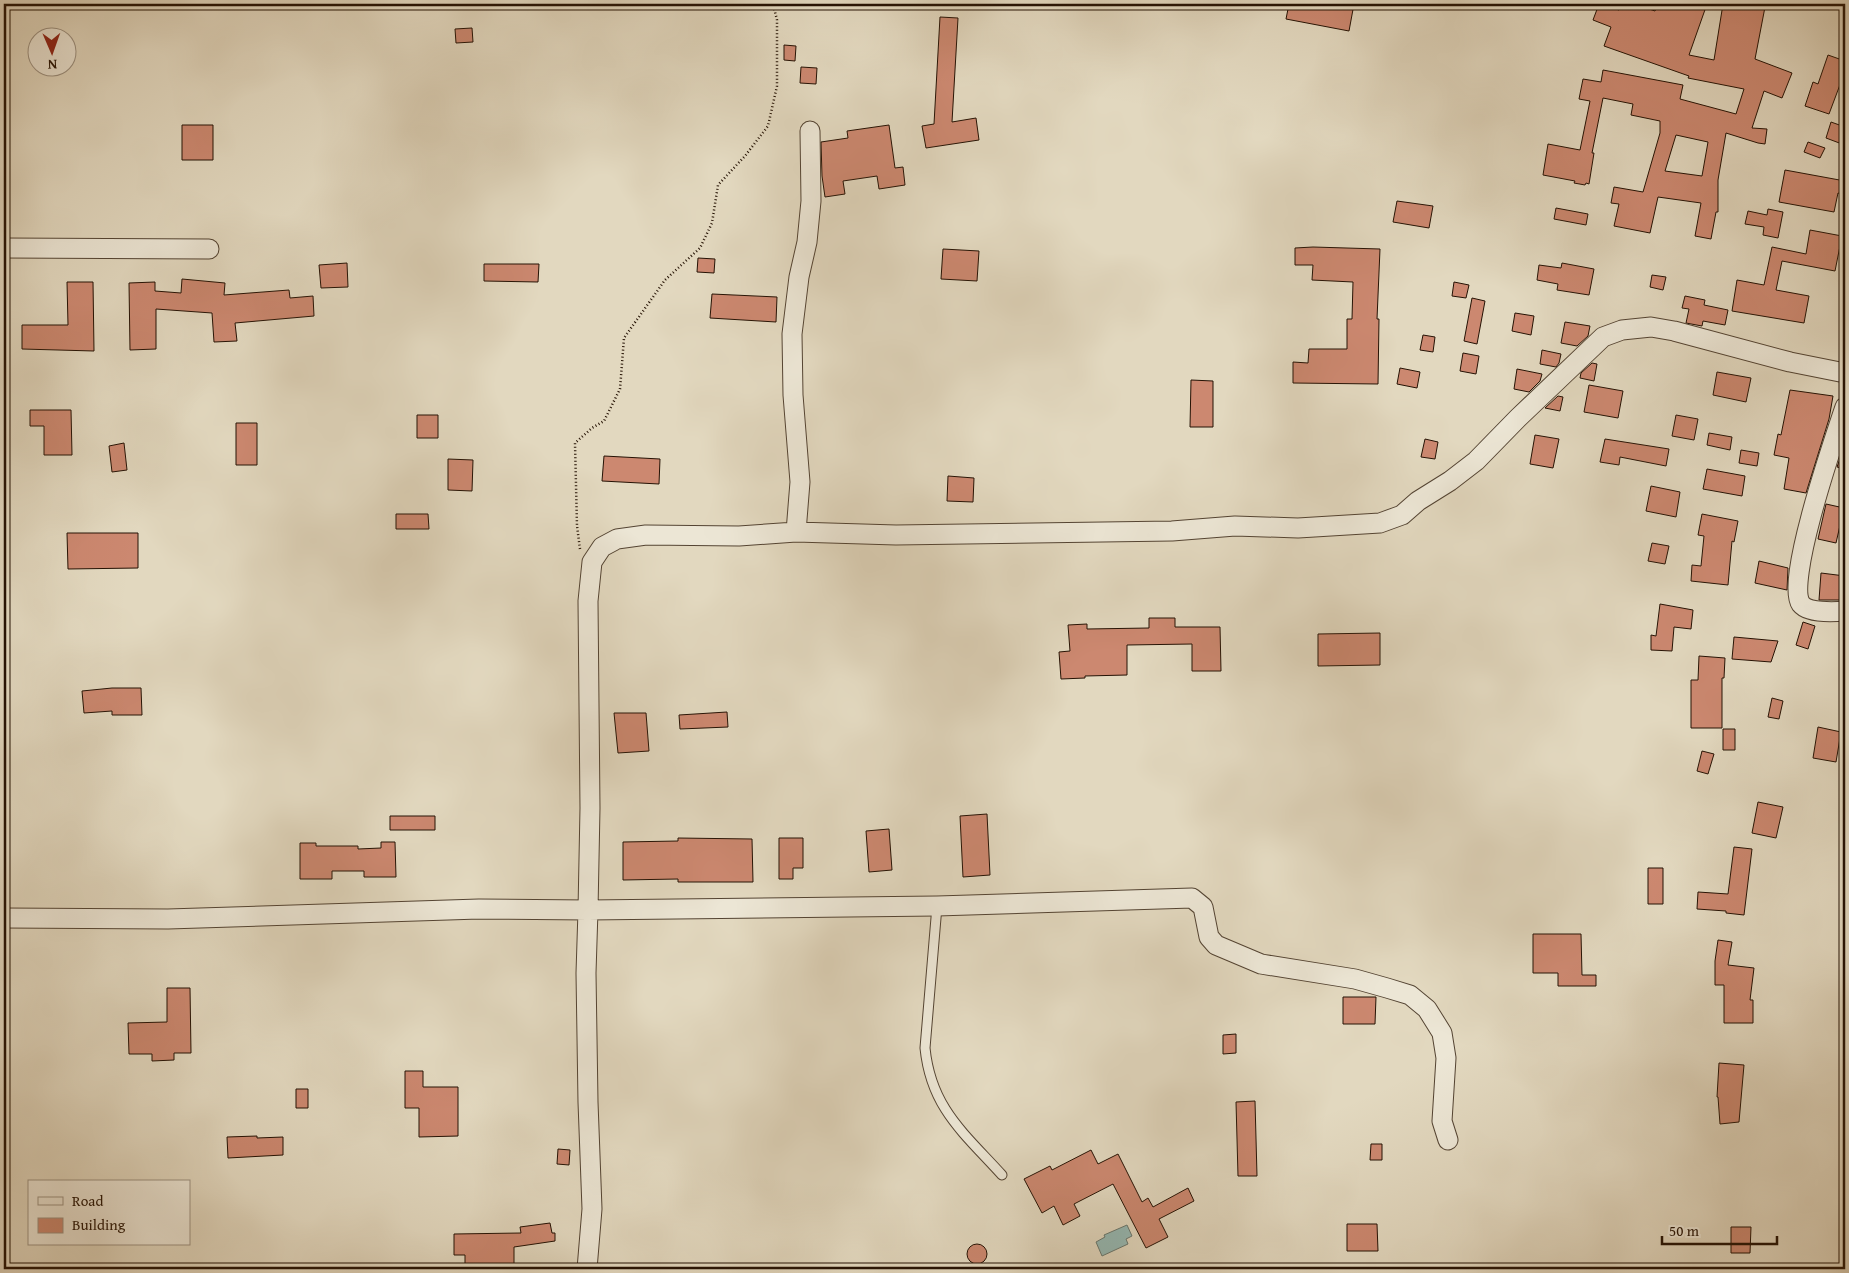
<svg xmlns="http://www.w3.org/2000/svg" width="1849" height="1273" font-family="'Gentium Book Plus',serif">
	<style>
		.water { fill: #95b9b4; stroke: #68766e }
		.building { fill: #cc8870; stroke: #251204; fill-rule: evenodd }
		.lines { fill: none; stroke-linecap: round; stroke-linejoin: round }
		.lane-casing { stroke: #544433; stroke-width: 11 }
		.street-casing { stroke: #544433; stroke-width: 21 }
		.path { stroke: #251204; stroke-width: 2.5; stroke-dasharray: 1 2.5; stroke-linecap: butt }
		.lane { stroke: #ece6d5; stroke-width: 9 }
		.street { stroke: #ece6d5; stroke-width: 19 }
	</style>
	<rect width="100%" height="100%" fill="#e2d8bf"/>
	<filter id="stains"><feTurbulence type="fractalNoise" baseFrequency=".004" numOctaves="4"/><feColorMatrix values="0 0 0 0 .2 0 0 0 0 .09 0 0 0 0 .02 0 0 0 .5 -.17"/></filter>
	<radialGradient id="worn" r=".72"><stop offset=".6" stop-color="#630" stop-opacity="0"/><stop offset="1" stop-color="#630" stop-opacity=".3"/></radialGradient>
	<path class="water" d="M1127,1225L1132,1236L1126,1239L1128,1244L1102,1256L1096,1242L1105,1237L1104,1235Z"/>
	<path class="building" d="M1289,4H1354L1349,31L1286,19Z
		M1599,4L1619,10L1622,4H1635L1655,11L1658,4H1707L1689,55L1714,60L1723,4H1748L1765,7L1755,59L1792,73L1782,98L1764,91L1752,128L1767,129L1765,144L1758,143L1726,133L1718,180V212H1716L1711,239L1695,236L1701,203L1658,197L1650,233L1614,226L1619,204L1611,203L1614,187L1643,192L1660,133V121L1631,115L1633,104L1603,98L1592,153H1594L1589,184L1586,183L1585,185L1574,183L1575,181L1543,175L1548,144L1580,150L1590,101L1579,99L1583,79L1601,82L1603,70L1683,85L1680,99L1736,114L1744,89L1688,78L1689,76L1604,46L1611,27L1593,20ZM1676,135L1708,142L1702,176L1665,171Z
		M940,17L958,18L952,122L976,118L979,140L926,148L922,126L934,124Z
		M472,28L473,42L456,43L455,29Z
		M784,45L796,46L795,61L784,60Z
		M1828,55L1845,61V84L1841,82L1829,114L1805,106L1813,82L1818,84Z
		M801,67L817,68L816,84L800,83Z
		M1831,122L1845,127V134L1842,144L1826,138Z
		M182,125H213V160H182Z
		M889,125L895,168L903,167L905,185L879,189L877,176L843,181L845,194L825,197L822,176L821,142L848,138L847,131Z
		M1808,142L1825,148L1820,158L1804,152Z
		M1785,170L1845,181V195L1838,193L1834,212L1779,202Z
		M1397,201L1433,206L1429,228L1393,222Z
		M1556,208L1588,214L1586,225L1554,219Z
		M1768,209L1783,212L1778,238L1763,235L1764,227L1745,224L1748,211L1767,215Z
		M1810,230L1842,236L1835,271L1782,261L1776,290L1809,296L1804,323L1732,311L1737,280L1764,285L1772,247L1806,254Z
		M1313,247L1380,249L1377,319H1379L1378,384L1293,383V362L1308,363L1309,349H1347V319H1352L1353,282L1312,280L1313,265H1295V248Z
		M943,249L979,251L977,281L941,279Z
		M698,258L715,259L714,273L697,272Z
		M347,263L348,287L321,288L319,265Z
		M1562,263L1594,269L1589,295L1557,290L1558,284L1537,280L1539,265L1561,268Z
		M484,264H539L538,282L484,281Z
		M1652,275L1666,277L1663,290L1650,287Z
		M182,279L225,283L224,295L289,290L290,298L313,296L314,316L235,323L237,341L214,342L212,313L156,309V349L130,350L129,283L155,282V291L181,293Z
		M67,282H93L94,351L22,349V325H68Z
		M1454,282L1469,285L1466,298L1452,296Z
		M712,294L777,297L776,322L710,318Z
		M1685,296L1705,300L1704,305L1728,310L1725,325L1703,321L1702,326L1686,323L1689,309L1682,308Z
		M1472,298L1485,301L1477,344L1464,341Z
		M1515,313L1534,316L1531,335L1512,331Z
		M1565,322L1590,326L1588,336L1577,346L1561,343Z
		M1423,335L1435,337L1433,352L1420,350Z
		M1542,350L1561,354L1559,363L1556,367L1540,364Z
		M1463,353L1479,356L1476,374L1460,371Z
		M1592,363L1597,364L1594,381L1580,378L1581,373Z
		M1400,368L1420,372L1417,388L1397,384Z
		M1517,369L1542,374L1540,381L1529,392L1514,389Z
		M1717,372L1751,378L1746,402L1713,395Z
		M1191,380L1213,381V427H1190Z
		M1589,385L1623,391L1618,418L1584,412Z
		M1790,390L1833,396L1829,419L1806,493L1784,489L1789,458L1774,455L1778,434L1781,435Z
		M1558,396L1563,397L1560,411L1545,408Z
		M30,410H71L72,455H44V426H30Z
		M417,415H438V438H417Z
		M1676,415L1698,419L1694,440L1672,436Z
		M236,423H257V465H236Z
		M1709,433L1732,437L1730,450L1707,445Z
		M1535,435L1559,439L1553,468L1530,464Z
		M1425,439L1438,442L1435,459L1421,457Z
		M1605,439L1669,449L1666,466L1620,457L1619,465L1600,462Z
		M124,443L127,470L112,472L109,446Z
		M1741,450L1759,453L1757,466L1739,463Z
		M1842,453L1845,454V469L1837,467Z
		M604,456L660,459L659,484L602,481Z
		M448,459L473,460L472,491L448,490Z
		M1707,469L1745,476L1742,496L1703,489Z
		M948,476L974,478L973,502L947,501Z
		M1651,486L1680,492L1676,517L1646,511Z
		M1826,504L1844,508L1836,543L1818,539Z
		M396,514H428L429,529H396Z
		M1702,514L1738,521L1734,542L1732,541L1728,585L1691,581L1692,565L1701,566L1704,536L1698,535Z
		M67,533H138V568L68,569Z
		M1652,543L1669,546L1665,564L1648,561Z
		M1759,561L1788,568L1787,590L1755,583Z
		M1821,573L1845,576L1842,600H1819Z
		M1660,604L1693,610L1691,629L1674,627L1672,651L1651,650V635L1656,636Z
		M1149,618H1175V627H1220L1221,671H1192V644L1127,645V675L1085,676V678L1061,679L1059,652L1070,651L1068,625L1087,624V629L1149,628Z
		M1803,622L1815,626L1808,649L1796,645Z
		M1380,633V665L1318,666V634Z
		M1734,637L1778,641L1771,662L1732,659Z
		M1699,656L1725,658L1724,678H1722V728H1691V680H1698Z
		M112,688H141L142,715H112V711L84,713L82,691Z
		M1772,698L1783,701L1779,719L1768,717Z
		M727,712L728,727L680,729L679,715Z
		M614,713H646L649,751L618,753Z
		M1818,727L1841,732L1836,762L1813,758Z
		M1723,729H1735V750H1723Z
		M1702,751L1714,754L1708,774L1697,771Z
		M1758,802L1783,807L1776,838L1752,833Z
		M987,814L990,875L963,877L960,816Z
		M390,816H435V830H390Z
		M889,829L892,870L869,872L866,831Z
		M678,838L752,839L753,882H678V879L623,880V842L678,841Z
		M779,838H803V868H793V879H779Z
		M381,842H395L396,877H364V871H332V879H300V843H316V846H358V849L381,848Z
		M1734,847L1752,849L1744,915L1726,913V911L1697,909L1698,892L1728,894Z
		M1648,868H1663V904H1648Z
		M1533,934H1581L1582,975H1596V986H1558V973H1533Z
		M1718,940L1732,942L1728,965L1754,968L1750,1000H1753V1023H1724V985H1715V961Z
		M167,988H190L191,1053H174V1060L152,1061V1054H129L128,1023L167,1022Z
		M1343,997H1376L1375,1024H1343Z
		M1236,1034V1053L1223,1054V1035Z
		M1719,1063L1744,1065L1739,1122L1720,1124L1718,1097H1717Z
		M405,1071H423V1087H458V1136L419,1137V1108H405Z
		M296,1089H308V1108H296Z
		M1255,1101L1257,1176H1238L1236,1102Z
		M257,1136V1138L283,1137V1155L228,1158L227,1137Z
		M1371,1144H1382V1160H1370Z
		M558,1149L570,1150L569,1165L557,1164Z
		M1091,1150L1098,1164L1118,1154L1142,1202L1148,1198L1153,1207L1188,1188L1194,1201L1159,1219L1168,1237L1146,1248L1113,1184L1074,1204L1080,1216L1063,1225L1054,1206L1042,1213L1024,1179L1050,1166L1052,1170Z
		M550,1223L552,1233H555V1241L514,1247V1269H465V1255H454V1234L521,1233L520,1227Z
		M1347,1224H1377L1378,1251H1347Z
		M1731,1227H1751L1750,1253H1731Z
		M967 1254a10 10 0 1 1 20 0a10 10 0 1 1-20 0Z"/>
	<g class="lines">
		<g class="lane-casing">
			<path id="lane" d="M937,906L925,1048C931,1108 964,1133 1002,1175"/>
		</g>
		<g class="street-casing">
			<path id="street" d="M4,248L209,249
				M1845,407C1835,437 1785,581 1801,604C1808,613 1834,612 1845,611
				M796,532L800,482L793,395L792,334L799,277L807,242L811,201L810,131
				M4,918L168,919L479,909L588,910L590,808L588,601L592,562L602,547L617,539L646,535L739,536L796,532L896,535L1172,531L1235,526L1298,528L1380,523L1402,515L1418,501L1450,481L1476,461L1518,418L1603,337L1622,330L1651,327L1674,331L1790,362L1845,373
				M587,1269L592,1209L588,1102L586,973L588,910L937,906L1192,898L1203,907L1209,937L1216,945L1261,964L1355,979L1387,988L1410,995L1427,1009L1442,1033L1446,1058L1442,1121L1448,1140"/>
		</g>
		<path class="path" d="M580,549L577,526L575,443L592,428L604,421L620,389L624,338L665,280L700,248L712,223L718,185L745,156L768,126L777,86V20L773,4"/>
		<use href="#lane" class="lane"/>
		<use href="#street" class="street"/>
	</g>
	<rect width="1849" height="1273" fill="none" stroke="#e2d8bf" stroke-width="20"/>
	<rect x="5" y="5" width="1839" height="1263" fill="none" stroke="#251204" stroke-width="2.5"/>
	<rect x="10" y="10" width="1829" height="1253" fill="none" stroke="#251204"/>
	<rect x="28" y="1180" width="162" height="65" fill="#ece6d5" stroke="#9c9181"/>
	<rect x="38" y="1197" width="25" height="8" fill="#ece6d5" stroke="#9c9181"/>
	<text x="72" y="1206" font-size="15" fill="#251204">Road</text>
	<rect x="38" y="1218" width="25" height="15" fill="#cc8870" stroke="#9c9181"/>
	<text x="72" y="1230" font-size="15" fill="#251204">Building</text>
	<g transform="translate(52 52) rotate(178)"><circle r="24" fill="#ece6d5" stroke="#9c9181"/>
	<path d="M0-4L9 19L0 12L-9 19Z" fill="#8f2418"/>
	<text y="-8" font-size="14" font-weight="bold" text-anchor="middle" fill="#251204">N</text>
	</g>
	<path d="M1662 1236v8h115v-8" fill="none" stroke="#251204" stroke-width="2.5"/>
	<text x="1669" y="1236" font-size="15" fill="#251204" stroke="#ece6d5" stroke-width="4" paint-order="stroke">50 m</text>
	<rect width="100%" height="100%" filter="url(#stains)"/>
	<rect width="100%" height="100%" fill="url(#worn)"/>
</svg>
